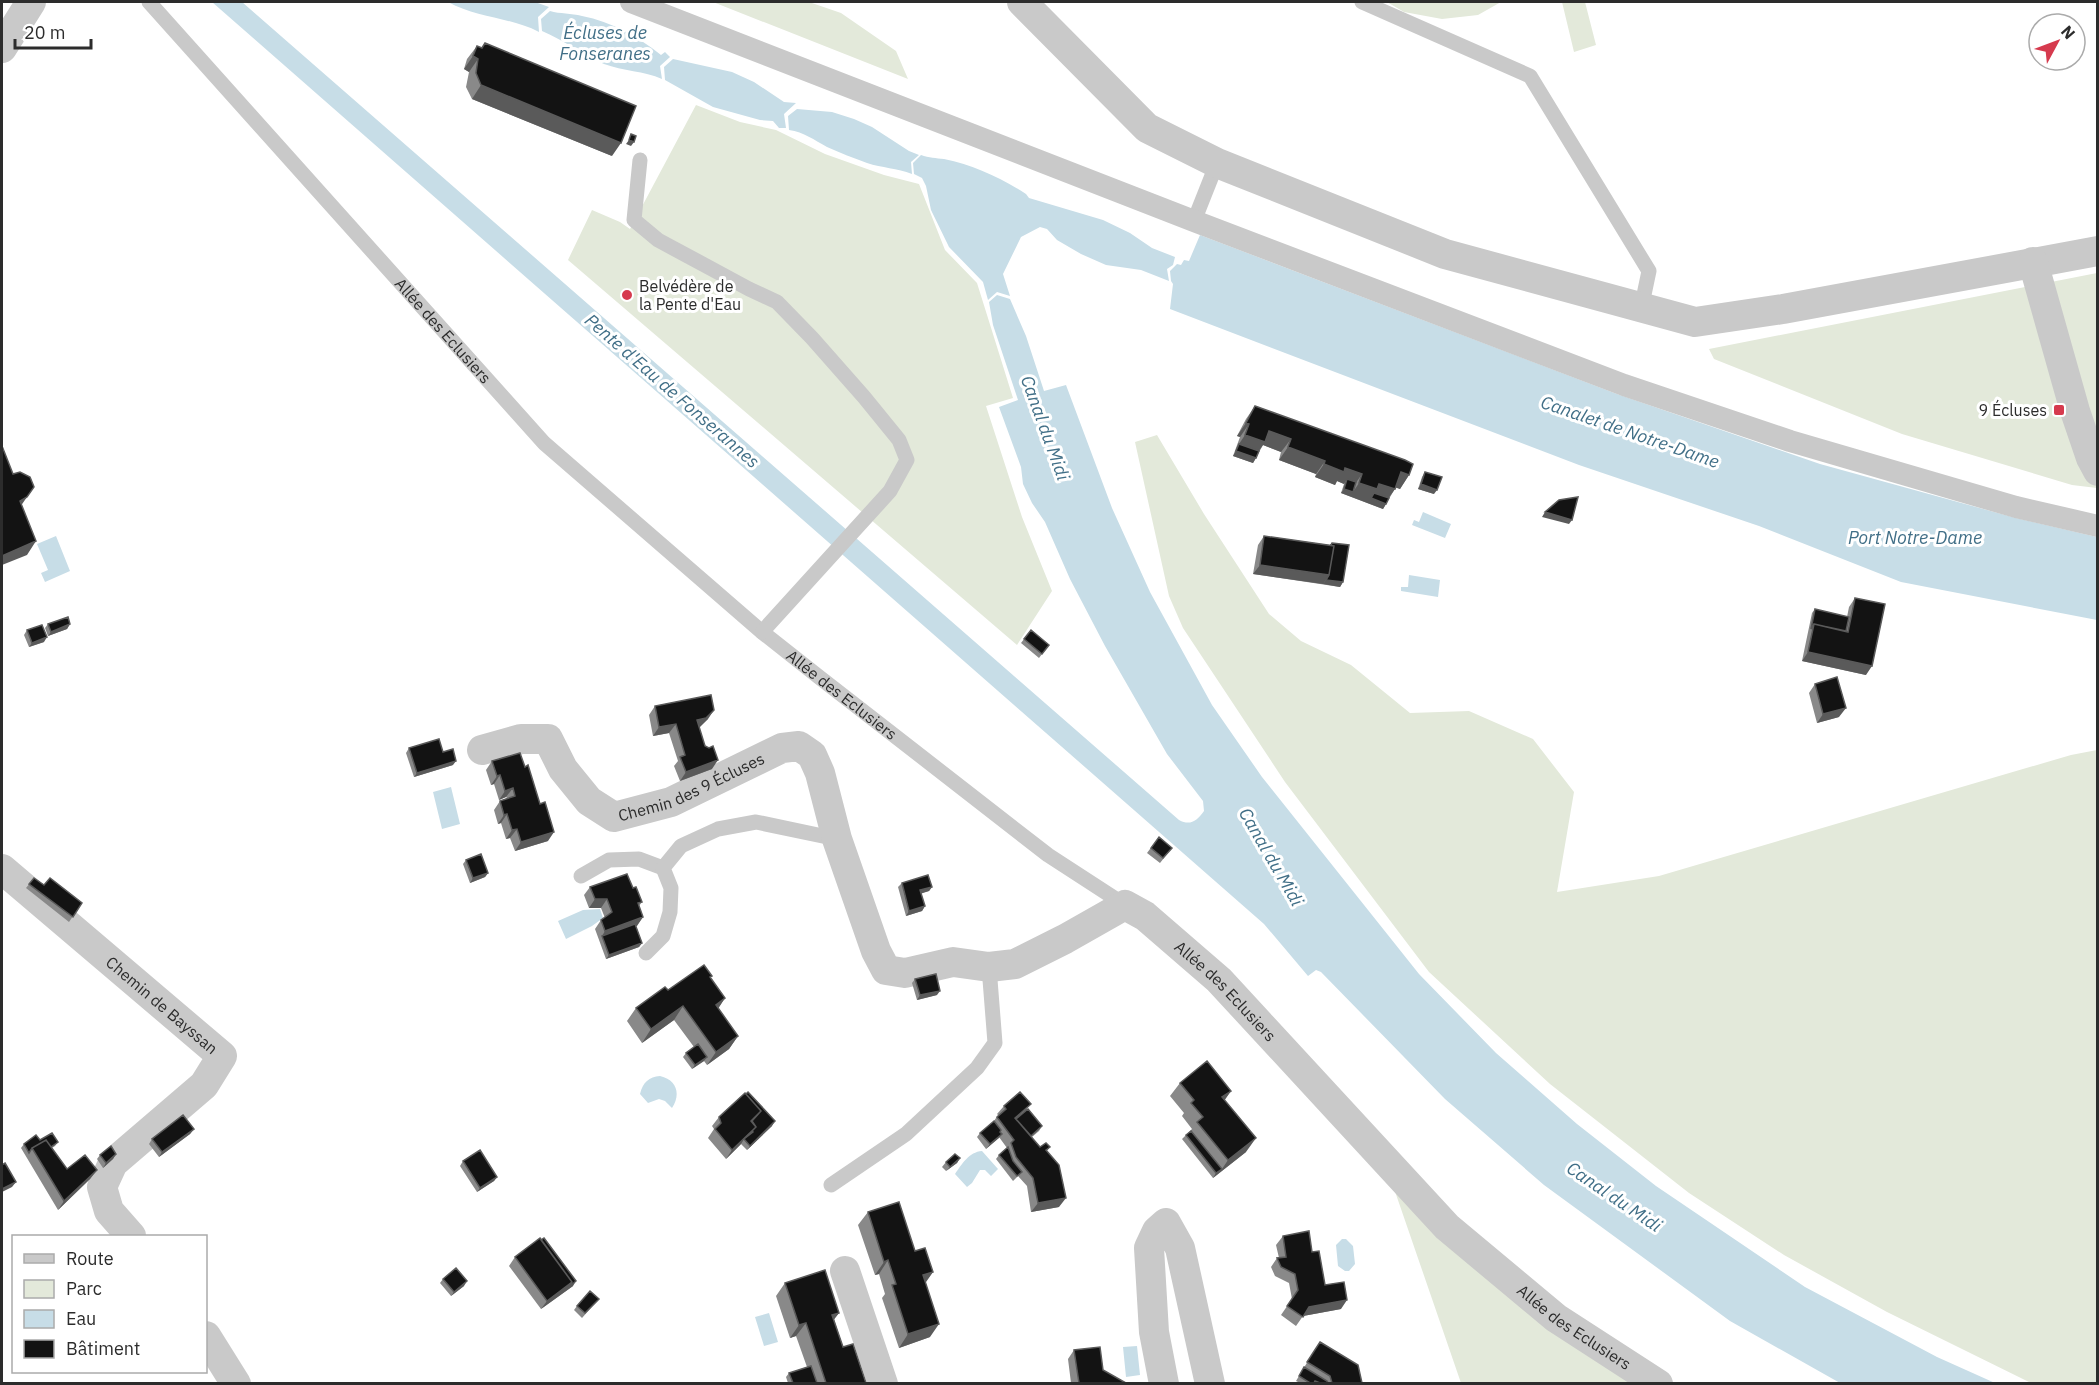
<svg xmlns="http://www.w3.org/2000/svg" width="2099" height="1385" font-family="'IBM Plex Sans',sans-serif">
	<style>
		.green { fill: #e3e9da }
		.water { fill: #c7dde7 }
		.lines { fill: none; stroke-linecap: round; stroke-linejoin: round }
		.service { stroke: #c9c9c9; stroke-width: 15 }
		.pedestrian { stroke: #c9c9c9; stroke-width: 22 }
		.minor { stroke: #c9c9c9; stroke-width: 30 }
		.wall { fill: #898989 }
		.shaded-wall { fill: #5a5a5a }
		.building { fill: #131313; stroke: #5a5a5a; stroke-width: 1.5 }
		.poi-dot { fill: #d63a4e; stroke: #fff; stroke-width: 2 }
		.labels { text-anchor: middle; stroke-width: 6; stroke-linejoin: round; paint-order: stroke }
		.poi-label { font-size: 16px; fill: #2c2c2c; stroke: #fff; text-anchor: start }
		.street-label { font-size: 16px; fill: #2c2c2c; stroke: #fff }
		.water-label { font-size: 18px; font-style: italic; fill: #416f87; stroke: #fff }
	</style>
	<rect width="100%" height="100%" fill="#fff"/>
	<path class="green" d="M713,2H809L841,13L896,51L908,79Z
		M1387,2H1501L1478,15L1442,19L1404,12Z
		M1562,2H1585L1596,45L1574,52Z
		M696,105L740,122L776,130L825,154L884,175L919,184L945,250L977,283L1013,398L986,406L1022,517L1052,591L1017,645L568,260L592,210L620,222L630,229Z
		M2097,273V488L2072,485L1902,434L1714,359L1709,349Z
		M1157,435L1204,514L1269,614L1301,641L1351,665L1410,713L1469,711L1533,739L1574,792L1557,892L1659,876L2071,755L2097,750V1383H2031L1887,1312L1784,1255L1689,1193L1550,1084L1429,972L1285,782L1183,628L1169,596L1135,442Z
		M1389,1174L1658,1383H1461Z"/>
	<path class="water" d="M212,2H242L1179,820C1190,826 1197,821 1204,811L1203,801L1167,754L1105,646L1070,579L1045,522L1032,503L1023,484L1021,467L999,407L1018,400L993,325L989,302L997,295L1010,299L1026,336L1044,391L1066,385L1112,508L1150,592L1212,705L1262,777L1419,974L1496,1053L1577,1124L1656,1186L1805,1287L1937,1357L1995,1383H1840L1730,1321L1544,1185L1445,1099L1321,972L1316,970L1308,976L1264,924Z
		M448,2H535L549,7L538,17L539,32C510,17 477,18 448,2Z
		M550,11C560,14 571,13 582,16C612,22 637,36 661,55L665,52L670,57L660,66L662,79C644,71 623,71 604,64C582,55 564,40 542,31L541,19Z
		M673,59L732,72L754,82L784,102L796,103L784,114L786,128H779L773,121L760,120L713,107L665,80L664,67Z
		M797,109L832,112L854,119L872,127L909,151L919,155L911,162L912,174C897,168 882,168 867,163C854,158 840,153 827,147C814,140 804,132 789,130L788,116Z
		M921,155C929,158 936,158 944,159C974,165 1001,178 1026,194L1029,198L1103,220L1130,233L1152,248L1175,257L1173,265L1167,269L1169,281L1141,270L1106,265L1081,254L1057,240L1047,229L1040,227L1021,237L1003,274L1010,296L997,292L988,300L983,282L949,247L931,210L926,186L922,178L914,174L913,163Z
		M1200,235L1617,394L1820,464L2016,518L2097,537V620L1901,582L1759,526L1579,465L1170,309L1173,284L1171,281L1170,271L1177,264L1181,265L1184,260L1189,261Z
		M1423,512L1451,524L1445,538L1412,525L1414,520L1419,522Z
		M56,536L70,571L45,582L41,573L48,570L37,544Z
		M1409,575L1440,580L1438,597L1401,591V587H1408Z
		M451,787L460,824L442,829L433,792Z
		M600,909L603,918L592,926L566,939L558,921L583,910Z
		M660,1076C677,1080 681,1094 672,1108L665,1101L659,1099L648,1103L640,1094C643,1082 649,1077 660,1076Z
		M982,1151L998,1169L991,1176L985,1170H980L972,1183L967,1187L955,1174C962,1164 969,1152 982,1151Z
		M1342,1239H1346L1353,1246L1355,1264L1349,1271H1345L1338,1266L1336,1245Z
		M769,1313L778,1342L764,1346L755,1317Z
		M1137,1346L1140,1375L1126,1377L1123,1347Z"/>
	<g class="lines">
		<g class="service">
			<path id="s1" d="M149,2L544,443L762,632L819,677L1048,855L1125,905"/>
			<path d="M1362,2L1530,76L1649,271L1641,309"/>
			<path d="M640,160L634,220L658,240L749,289L777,302L812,338L864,397L899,440L907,460L890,491L762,632"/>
			<path d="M1194,221L1217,163"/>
			<path d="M581,876L609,860L639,859L663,868"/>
			<path d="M646,953L663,936L670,912L671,888L663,868L681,846L718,829L756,822L837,839"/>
			<path d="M831,1185L906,1134L977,1068L995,1043L989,967"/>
		</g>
		<path class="pedestrian" d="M631,2L1194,221L1624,385L1790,441L2016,507L2098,526"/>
		<g class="minor">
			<path d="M1022,2L1147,128L1217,163L1445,254L1695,322L1783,309L2098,251"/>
			<path d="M2,48L31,2"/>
			<path d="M2033,262L2075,411L2091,458L2098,471"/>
			<path id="s2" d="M482,750L521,739H548L563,769L589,801L614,817L671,802L782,748L799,746L812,755L820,773L837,839L876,951L886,970L905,973L953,962L989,967L1015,964L1065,939L1125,905L1145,916L1219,980L1447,1227L1556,1318L1658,1384"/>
			<path id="s3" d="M2,869L222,1056L204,1085L113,1163L102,1187L109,1211L131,1236"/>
			<path d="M845,1271L883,1384"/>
			<path d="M206,1336L236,1384"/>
			<path d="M1164,1384L1154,1332L1149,1248L1157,1231L1166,1223L1180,1248L1210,1384"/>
		</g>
	</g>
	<path class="wall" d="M485,43L612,156L472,99L466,87L469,72L464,69L467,59L477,46L481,48Z
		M1255,406L1409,475L1400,489L1396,487L1383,509L1341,493L1344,484L1337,481L1335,485L1315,477L1316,474L1279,460L1281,452L1263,445L1253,463L1233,456L1240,437L1237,436L1246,419Z
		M1425,472L1434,494L1418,489L1422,477Z
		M1264,536L1330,545L1332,543L1343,582L1340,587L1253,574L1258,545Z
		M1855,598L1866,675L1802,661L1812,613L1815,609L1847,617L1849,607Z
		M48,624H70L67,629L48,636L45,628Z
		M27,630L44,642L29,647L24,635Z
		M1031,630L1049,645L1039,658L1021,643Z
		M1815,684L1839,717L1817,723L1809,693Z
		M655,706L708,719L699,727L712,769L680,781L674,766L678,761L669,733L653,736L649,715Z
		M409,748L443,752L453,765L414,777L406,753Z
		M520,753L548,841L515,851L510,838L506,839L501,823L498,824L494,810L500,801L507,798L506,797L499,800L494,784L491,785L486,770L492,761Z
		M1159,837L1172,848L1160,863L1147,853Z
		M466,860L488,873L485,877L470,883L463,864Z
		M34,878L44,885L82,903L69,922L26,888Z
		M902,883L932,887L929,891L921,893L925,906L922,911L906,916L898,887Z
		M590,887L633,888L642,902L639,906L643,917L636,926L642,943L639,947L606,959L595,929L601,920L605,918L601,908H589L584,895Z
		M710,978L725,998L718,1008L738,1036L729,1049L707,1065L704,1061L692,1069L683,1057L686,1053L694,1047L674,1020L642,1043L627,1021L636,1008L668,990Z
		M915,979L937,995L917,1000L912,983Z
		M1180,1083L1231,1091L1224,1100L1246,1152L1213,1178L1182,1139L1192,1129L1182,1116L1184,1113L1170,1096Z
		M1004,1106L1028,1109L1042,1126L1039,1131L1032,1137L1040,1147H1050L1047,1151L1059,1207L1031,1212L1027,1186L1018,1176L1013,1181L996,1159L999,1155L1007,1148L999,1137L986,1149L977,1137L980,1133L994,1121L998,1115L997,1114Z
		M719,1117L772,1126L747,1150L741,1144L726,1159L708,1138L714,1129L712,1126Z
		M194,1129L190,1134L159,1157L149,1144L152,1139Z
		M40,1140L58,1142L55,1146L52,1148L67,1169L97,1170L90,1179L58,1210L21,1148L24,1144Z
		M116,1154L113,1159L103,1168L97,1159L100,1155Z
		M960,1158L957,1163L946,1171L942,1167L946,1162Z
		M463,1161L497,1177L494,1181L477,1192L460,1166Z
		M868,1212L915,1251L933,1272L925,1282L930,1337L899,1348L882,1298L885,1294L879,1274L875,1275L858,1225Z
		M1283,1236L1312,1252L1325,1285L1341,1309L1303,1316L1296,1326L1281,1315L1292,1299L1289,1283L1275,1276L1271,1267L1277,1258H1279L1276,1245Z
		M515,1257L573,1286L541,1309L509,1266Z
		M443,1279L464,1286L451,1296L440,1283Z
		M785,1283L839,1313L834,1319L843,1347L866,1383H788L786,1377L789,1373L807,1367L796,1336L790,1338L776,1296Z
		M599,1299L582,1318L574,1310L577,1306Z
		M1074,1350L1103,1370L1126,1383H1071L1068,1359Z
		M1314,1351L1362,1383H1300L1296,1381Z"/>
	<path class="shaded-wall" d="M473,56L478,59L469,72L464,69Z
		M481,85L621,143L612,156L472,99Z
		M629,140L634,142L631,146L626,144Z
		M1246,423L1249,424L1240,437L1237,436Z
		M1269,431L1291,439L1281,452L1263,445L1256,455L1239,444L1245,435Z
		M1288,447L1325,461L1316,474L1279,460Z
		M1236,451L1256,458L1253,463L1233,456Z
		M1324,464L1345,468L1362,474L1353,487L1347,479L1344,484L1337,481L1335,485L1315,477Z
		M1401,472L1409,475L1400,489L1391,486Z
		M1359,483L1379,484L1395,489L1385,503L1386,504L1383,509L1341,493L1344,489L1353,492Z
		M1421,484L1437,490L1434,494L1418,489Z
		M27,497L18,510L20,501Z
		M1545,512L1572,520L1569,524L1542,517Z
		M36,541L27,555L2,565V556Z
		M1260,565L1329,575L1323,584L1253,574Z
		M1326,580L1343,582L1340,587L1323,584Z
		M70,624L67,629L48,636L51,632Z
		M47,637L44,642L29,647L32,643Z
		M1808,652L1872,666L1866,675L1802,661Z
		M1846,708L1839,717L1817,723L1823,714Z
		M714,710L708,719L700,727L691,729L697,720Z
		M676,724L669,733L653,736L659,727Z
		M718,760L712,769L680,781L686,772Z
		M456,761L453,765L414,777L417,773Z
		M500,775L494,784L491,785L497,776Z
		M513,788L506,797L499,800L505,791Z
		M507,814L501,823L498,824L504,815Z
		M517,829L510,838L506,839L512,830Z
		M554,832L548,841L515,851L521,842Z
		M488,873L485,877L470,883L473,878Z
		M932,887L929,891L917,895L920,890Z
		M595,899H607L601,908H589Z
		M925,906L922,911L906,916L909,911Z
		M643,917L637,926L603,939L602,936L605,931Z
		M642,943L639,947L606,959L609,955Z
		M940,991L937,995L917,1000L920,995Z
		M725,998L716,1012V1005Z
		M683,1006L674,1020L642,1043L651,1029Z
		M738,1036L729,1049L707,1065L716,1052Z
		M707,1057L704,1061L692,1069L695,1065Z
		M1231,1091L1222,1104V1097Z
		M775,1121L772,1126L747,1150L750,1146Z
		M756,1127L745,1140L744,1139L741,1144L726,1159L732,1150Z
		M194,1129L190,1134L159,1157L162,1152Z
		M1002,1134L999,1138L986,1149L990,1144Z
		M1256,1138L1246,1152L1213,1178L1216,1173L1222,1169L1228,1160Z
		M116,1154L113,1159L103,1168L106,1163Z
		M960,1158L957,1163L946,1171L950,1167Z
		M97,1170L90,1179L58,1210L64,1201Z
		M497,1177L494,1181L477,1192L480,1188Z
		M16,1182L12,1187L2,1192V1189Z
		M1066,1198L1059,1207L1031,1212L1038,1203Z
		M888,1260L879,1274L875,1275L884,1262Z
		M933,1272L924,1285L923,1275Z
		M467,1281L464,1286L451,1296L454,1292Z
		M576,1281L573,1286L541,1309L547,1301L572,1282Z
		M1347,1300L1341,1309L1303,1316L1309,1307Z
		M839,1313L829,1326L832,1315Z
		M806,1323L796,1336L790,1338L799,1325Z
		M939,1324L930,1337L899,1348L908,1334Z"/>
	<path class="building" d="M485,43L636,106L621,143L481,85L476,73L478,59L473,56L477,46L482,48Z
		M631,134L636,136L634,142L629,140Z
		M1255,406L1405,460L1413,464L1409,475L1401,472L1395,489L1379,484L1377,489L1359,483L1362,474L1345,468L1344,472L1324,464L1325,461L1288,447L1291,439L1269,431L1265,442L1245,435L1249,424L1246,423Z
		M1239,444L1259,451L1256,458L1236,451Z
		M2,446L13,474L20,472L30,477L34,487L27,497L20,501L36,541L2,556Z
		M1425,472L1442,477L1437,490L1421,484Z
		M1347,479L1356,482L1353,492L1344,489Z
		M1374,493L1389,498L1386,504L1371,498Z
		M1578,497L1572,520L1545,512L1559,500Z
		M1264,536L1334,546L1329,575L1260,565Z
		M1332,543L1349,545L1343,582L1326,580L1329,575L1334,546L1331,545Z
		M1855,598L1885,604L1872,666L1808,652L1814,624L1848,632Z
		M1815,609L1849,617L1846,631L1814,624L1811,629Z
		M68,617L70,624L51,632L48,624Z
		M42,625L47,637L32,643L27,630Z
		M1031,630L1049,645L1042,654L1024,639Z
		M1837,677L1846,708L1823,714L1815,684Z
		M711,695L714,710L706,718L697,720L705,746L709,748L713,746L718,760L686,772L680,757L685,755L676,724L659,727L655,706Z
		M439,739L443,752L453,749L456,761L417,773L409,748Z
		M520,753L525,767L528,765L540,804L545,802L554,832L521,842L517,829L512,830L507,814L504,815L500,801L515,796L513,788L505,791L500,775L497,776L492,761Z
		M1159,837L1172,848L1163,858L1151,848Z
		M481,854L488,873L473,878L466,860Z
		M627,874L633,888L636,887L642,902L638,903L643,917L605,931L601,920L612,912L607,899H595L590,887Z
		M928,875L932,887L920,890L925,906L909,911L902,883Z
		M34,878L44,885L50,878L82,903L73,917L29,884Z
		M635,924L642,943L609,955L602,936Z
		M704,965L712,976L710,977L725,998L716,1005L738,1036L716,1052L683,1006L651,1029L636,1008L665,987L668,990Z
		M936,974L940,991L920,995L915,979Z
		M698,1044L707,1057L695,1065L686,1053Z
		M1207,1061L1231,1091L1222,1097L1256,1138L1228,1160L1197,1122L1203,1117L1191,1103L1194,1100L1180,1083Z
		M748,1092L775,1121L750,1146L744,1139L753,1132L752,1131L756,1127L752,1121L761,1111L746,1094Z
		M1020,1092L1031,1104L1015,1118L1040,1147L1046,1143L1050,1147L1046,1150L1059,1165L1066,1198L1038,1203L1033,1178L1016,1157L1011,1143L1014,1140L997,1117L1006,1109L1004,1106Z
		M745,1093L761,1111L751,1121L756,1127L732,1150L715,1129L721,1123L719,1117Z
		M1028,1109L1042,1126L1031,1136L1016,1119Z
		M183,1115L194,1129L162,1152L152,1139Z
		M994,1121L1001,1130L1000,1132L1002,1134L990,1144L980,1133Z
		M1191,1131L1222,1169L1216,1173L1186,1135Z
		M52,1133L58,1142L51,1147L46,1140L32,1148L29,1153L24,1144L36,1135L40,1140Z
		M46,1140L67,1169L85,1155L97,1170L64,1201L32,1148Z
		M111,1146L116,1154L106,1163L100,1155Z
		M1008,1147L1013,1161L1022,1172L1017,1176L999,1155Z
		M480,1150L497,1177L480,1188L463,1161Z
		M955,1154L960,1158L950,1167L946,1162Z
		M5,1163L16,1182L2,1189V1165Z
		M899,1202L915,1251L925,1248L933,1272L923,1275L939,1324L908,1334L892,1285L896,1284L888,1260L884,1262L868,1212Z
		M1309,1231L1312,1252L1319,1251L1325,1285L1344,1282L1347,1300L1309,1307L1303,1317L1287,1306L1298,1290L1295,1274L1281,1267L1277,1258L1286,1257L1283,1236Z
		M540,1238L572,1282L547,1301L515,1257Z
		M544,1238L576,1281L569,1287L572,1282L541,1240Z
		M456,1268L467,1281L454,1292L443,1279Z
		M825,1270L839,1313L832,1315L843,1347L853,1344L866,1383H826L806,1323L799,1325L785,1283Z
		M590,1291L599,1299L585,1313L577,1306Z
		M1320,1342L1358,1365L1362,1383H1332L1330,1376L1307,1362Z
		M1100,1347L1103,1370L1126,1383H1079L1074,1350Z
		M811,1366L817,1383H793L789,1373Z
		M1304,1367L1327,1381L1328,1383H1320L1315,1381L1314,1383H1310L1299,1376Z"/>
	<g class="poi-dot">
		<circle cx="627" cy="295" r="6"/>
		<rect x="2053" y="404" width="12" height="12" rx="3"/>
	</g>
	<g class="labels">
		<g class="poi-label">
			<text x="639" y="292">Belvédère de<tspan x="639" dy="18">la Pente d'Eau</tspan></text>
			<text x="2047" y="416" text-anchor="end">9 Écluses</text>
		</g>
		<g class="street-label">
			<text dy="6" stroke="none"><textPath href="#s1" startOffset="441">Allée des Eclusiers</textPath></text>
			<text dy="6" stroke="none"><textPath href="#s1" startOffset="982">Allée des Eclusiers</textPath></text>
			<text dy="6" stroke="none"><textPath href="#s2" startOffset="255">Chemin des 9 Écluses</textPath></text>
			<text dy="6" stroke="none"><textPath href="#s2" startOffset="1004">Allée des Eclusiers</textPath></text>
			<text dy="6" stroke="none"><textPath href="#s3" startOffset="210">Chemin de Bayssan</textPath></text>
			<text dy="6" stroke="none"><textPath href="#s2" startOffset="1490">Allée des Eclusiers</textPath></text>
		</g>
		<g class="water-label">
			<text x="605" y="39">Écluses de<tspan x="605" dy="21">Fonseranes</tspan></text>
			<text transform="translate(672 391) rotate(41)" y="6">Pente d'Eau de Fonserannes</text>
			<text transform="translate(1045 428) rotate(70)" y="6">Canal du Midi</text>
			<text transform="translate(1630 432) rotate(19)" y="6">Canalet de Notre-Dame</text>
			<text x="1915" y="544">Port Notre-Dame</text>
			<text transform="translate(1271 857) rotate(60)" y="6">Canal du Midi</text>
			<text transform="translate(1614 1197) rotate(34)" y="6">Canal du Midi</text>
		</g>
	</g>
	<rect width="2099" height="1385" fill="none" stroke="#2c2c2c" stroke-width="6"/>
	<rect x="12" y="1235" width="195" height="138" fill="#ffffff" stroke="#ababab" stroke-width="1.5"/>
	<rect x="24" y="1254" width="30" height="9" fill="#c9c9c9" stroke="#ababab" stroke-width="1.5"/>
	<text x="66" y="1265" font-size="18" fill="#2c2c2c">Route</text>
	<rect x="24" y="1280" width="30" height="18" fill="#e3e9da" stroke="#ababab" stroke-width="1.5"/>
	<text x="66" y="1295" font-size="18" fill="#2c2c2c">Parc</text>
	<rect x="24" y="1310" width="30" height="18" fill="#c7dde7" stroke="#ababab" stroke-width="1.5"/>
	<text x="66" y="1325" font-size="18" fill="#2c2c2c">Eau</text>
	<rect x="24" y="1340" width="30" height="18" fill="#131313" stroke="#ababab" stroke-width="1.5"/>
	<text x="66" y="1355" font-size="18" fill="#2c2c2c">Bâtiment</text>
	<g transform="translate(2057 42) rotate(49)"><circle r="28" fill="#ffffff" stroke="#ababab" stroke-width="1.5"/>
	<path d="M0-4.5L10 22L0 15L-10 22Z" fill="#d63a4e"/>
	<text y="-9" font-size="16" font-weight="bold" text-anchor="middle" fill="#2c2c2c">N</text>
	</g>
	<path d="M15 39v9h76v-9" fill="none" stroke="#2c2c2c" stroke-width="3"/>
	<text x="24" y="39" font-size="18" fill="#2c2c2c" stroke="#ffffff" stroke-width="4.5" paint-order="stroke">20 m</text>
</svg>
